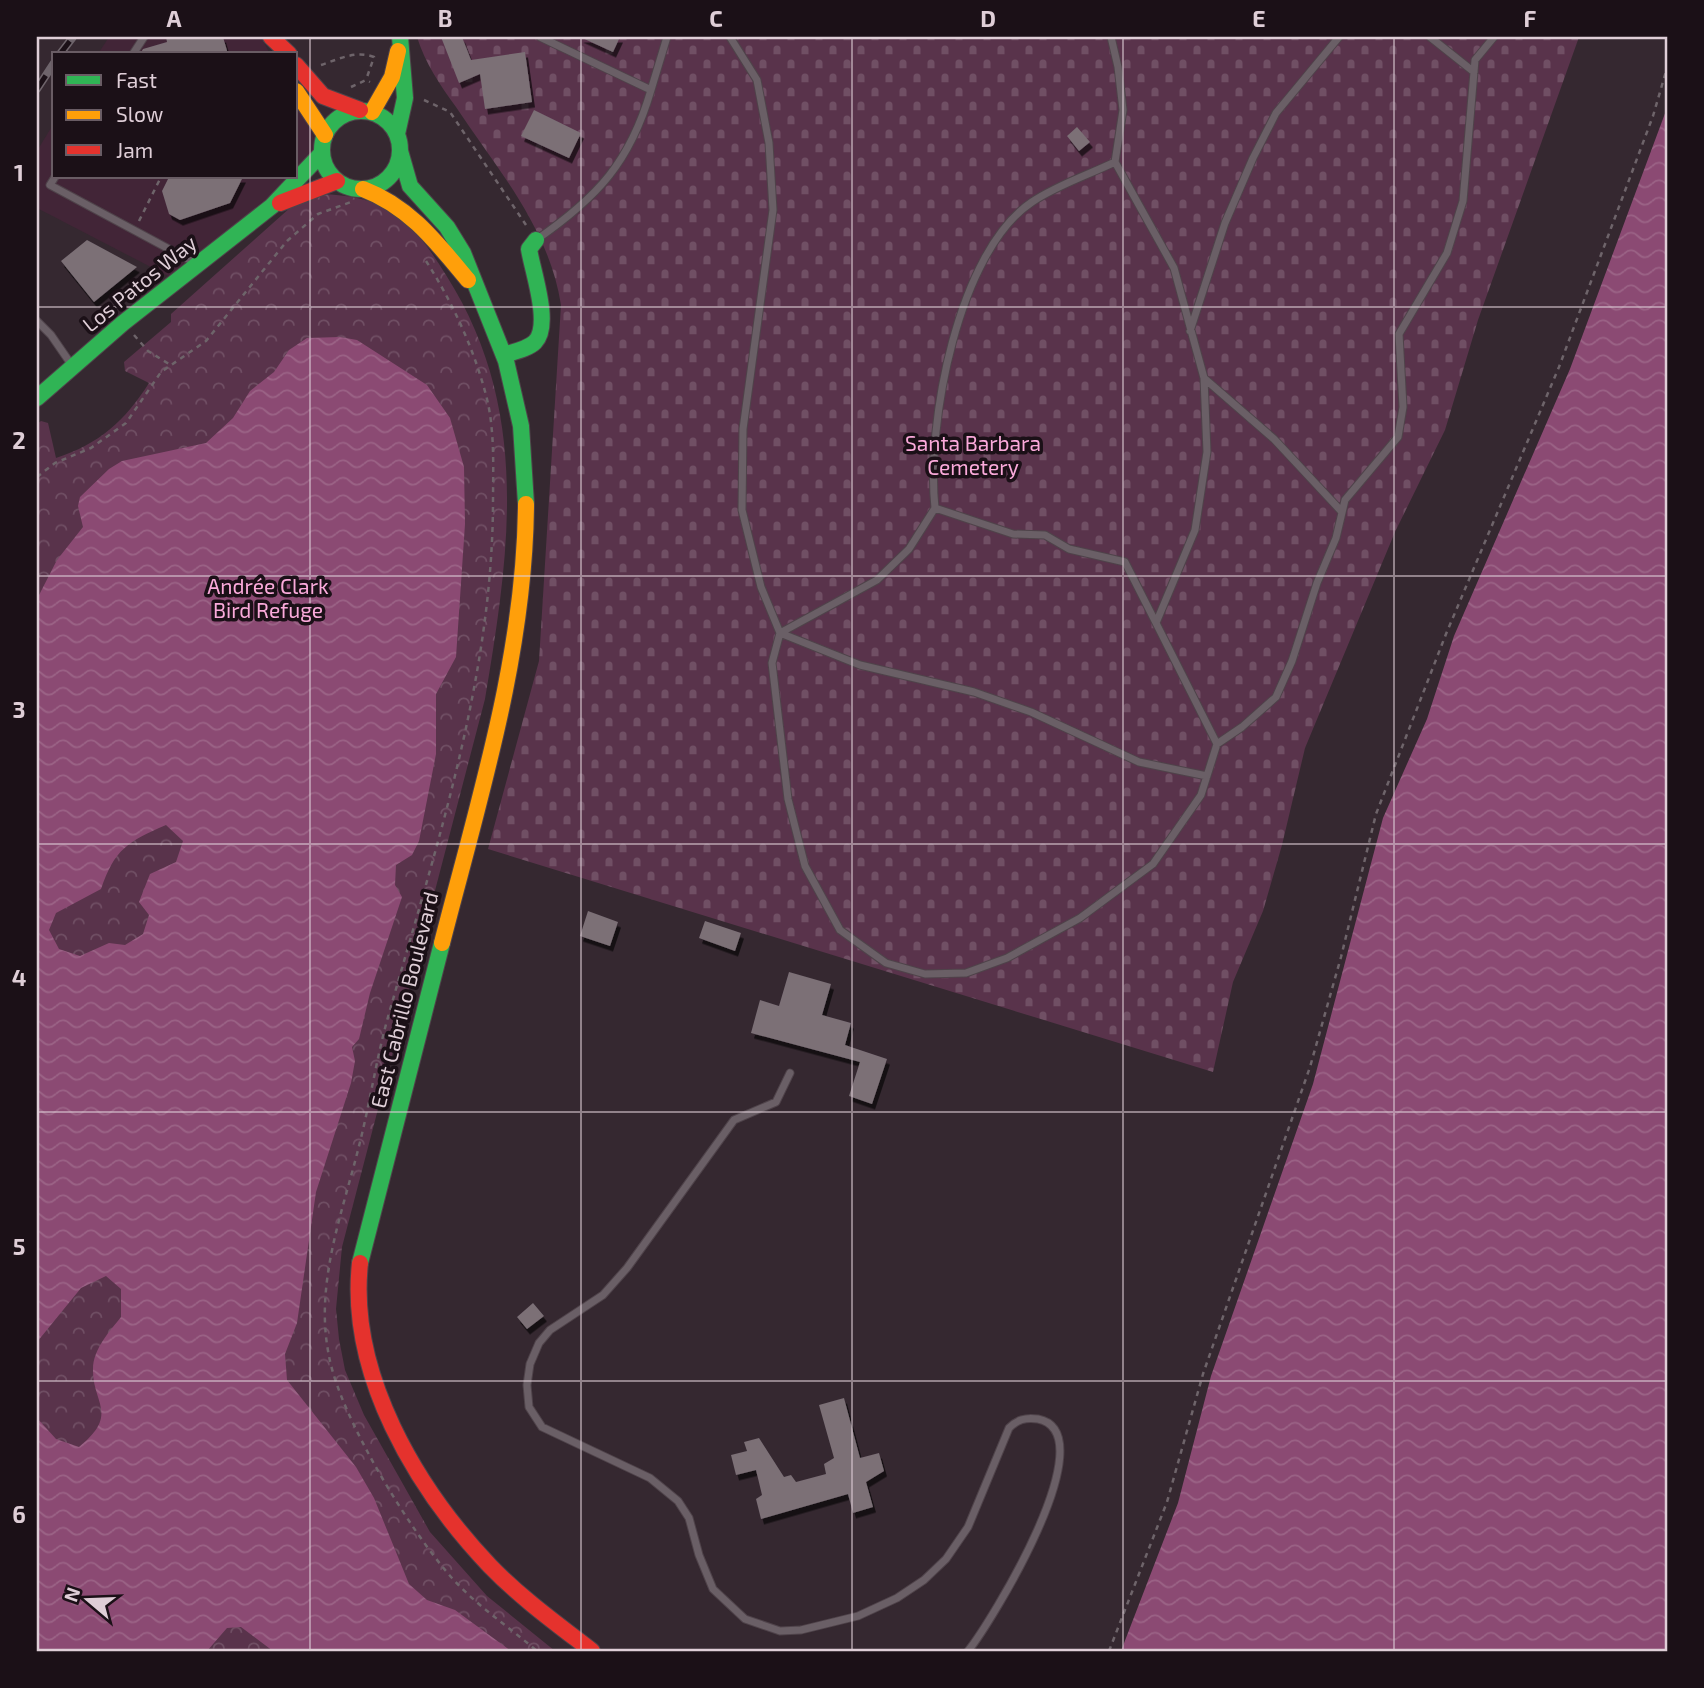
<svg xmlns="http://www.w3.org/2000/svg" width="1704" height="1688" font-family="'Exo 2',sans-serif">
	<style>
		.built { fill: #422537 }
		.cemetery { fill: url(#cemetery-stones) }
		.park { fill: url(#park-crowns) }
		.water { fill: url(#water-waves); fill-rule: evenodd }
		.building { fill: #7b6f76; filter: url(#shadow) }
		.lines { fill: none; stroke-linecap: round; stroke-linejoin: round }
		.lane-casing { stroke: #4f434a; stroke-width: 9 }
		.fast-casing { stroke: #4f434a; stroke-width: 18 }
		.slow-casing { stroke: #4f434a; stroke-width: 18 }
		.jam-casing { stroke: #4f434a; stroke-width: 18 }
		.path { stroke: #6e646a; stroke-width: 2.5; stroke-dasharray: 5 5; stroke-linecap: butt }
		.lane { stroke: #6a5f66; stroke-width: 7 }
		.fast { stroke: #30b455; stroke-width: 16 }
		.slow { stroke: #ff9f0a; stroke-width: 16 }
		.jam { stroke: #e5322d; stroke-width: 16 }
		.rail-casing { stroke: #6e646b; stroke-width: 8 }
		.rail { stroke: #1b1017; stroke-width: 5; stroke-dasharray: 16; stroke-linecap: butt }
		.grid { fill: none; stroke: #dfced7; stroke-width: 2; stroke-opacity: 0.55 }
		.labels { text-anchor: middle; stroke-width: 7; stroke-linejoin: round; paint-order: stroke }
		.street-label { font-size: 21px; fill: #dfced7; stroke: #1b1017 }
		.park-label { font-size: 21px; fill: #fbaadb; stroke: #1b1017 }
		.neatline { fill: none; stroke: #dfced7; stroke-width: 2.5 }
		.grid-label { font-size: 23px; text-anchor: middle; font-weight: bold; fill: #dfced7 }
	</style>
	<defs>
		<pattern id="cemetery-stones" width="16" height="16" patternUnits="userSpaceOnUse" patternTransform="scale(1.75)"><rect width="16" height="16" fill="#59334b"/><path d="M2 7V4a2 2 0 0 1 4 0v3zM10 15v-3a2 2 0 0 1 4 0v3z" fill="#704f64"/></pattern>
		<pattern id="park-crowns" width="20" height="18" patternUnits="userSpaceOnUse" patternTransform="scale(1.75)"><rect width="20" height="18" fill="#59334b"/><path d="M2 6a3 3 0 1 1 6 0M12 15a3 3 0 1 1 6 0" fill="none" stroke="#704f64"/></pattern>
		<pattern id="water-waves" width="16" height="10" patternUnits="userSpaceOnUse" patternTransform="scale(1.75)"><rect width="16" height="10" fill="#8b4a73"/><path d="M0 5q4-4 8 0t8 0" fill="none" stroke="#9b6386"/></pattern>
		<filter id="shadow"><feDropShadow dx="3" dy="5.5" stdDeviation="0" flood-color="#0009"/></filter>
	</defs>
	<rect width="100%" height="100%" fill="#352830"/>
	<path class="built" d="M109,37H261L270,54H98Z
		M296,103L309,121L315,144L308,166L292,184L261,203L172,278L37,208V151L54,123V177H296Z"/>
	<path class="cemetery" d="M417,37H1579L1478,320L1445,430L1395,532L1305,748L1282,845L1263,911L1233,982L1213,1072L488,849L539,661L561,305C549,228 498,170 456,107C440,85 425,63 417,37Z"/>
	<path class="park" d="M320,194C389,196 411,219 446,275C531,409 510,550 485,699L342,1247L336,1309L339,1339L345,1370L364,1415L430,1532L487,1596L555,1651H37V424L41,421L48,423L56,458C99,444 125,421 149,383L125,371L124,362L171,322V314L291,207Z"/>
	<path class="water" d="M1667,108V1651H1121L1178,1503L1211,1376L1313,1084L1383,818L1427,719L1454,636L1570,369Z
		M340,337L357,340L427,385L450,418L464,467L465,524L456,657L436,694V754L419,841L412,855L396,865L395,885L402,897L370,993L359,1039L352,1047L355,1061L351,1083L316,1192L297,1323L285,1354L287,1380L356,1467L374,1498L409,1584L427,1600L455,1610L511,1651H273L241,1627L227,1628L207,1651H37V1418L56,1439L79,1447C120,1414 92,1403 93,1369C93,1349 110,1331 121,1317V1289L106,1276L81,1288L37,1342V599L57,560L83,527L78,506L80,497L109,469L122,461L206,443L233,418L250,391L274,372L289,350L307,338ZM166,825L183,841L176,862L150,874L139,902L149,915L143,934L125,945L109,943L80,956L59,949L49,930L56,913L101,889C115,849 127,842 166,825Z"/>
	<path class="building" d="M166,37H223L228,54H140L143,49L167,42Z
		M441,37H462L471,60L525,52L532,102L485,109L480,74L459,83Z
		M580,37H620L613,52Z
		M534,110L581,133L569,158L521,136Z
		M1077,127L1090,142L1079,151L1067,136Z
		M169,177H243L230,203L180,220L169,214L162,191Z
		M87,240L137,267L94,302L61,261Z
		M588,911L618,922L610,946L580,936Z
		M705,921L741,933L735,951L699,938Z
		M789,972L831,984L822,1015L851,1023L845,1045L887,1059L872,1104L849,1096L860,1062L751,1033L760,1000L779,1006Z
		M533,1303L544,1316L527,1329L517,1317Z
		M844,1398L860,1458L879,1453L884,1471L866,1482L873,1507L853,1513L848,1494L761,1519L756,1499L762,1495L756,1470L736,1475L731,1455L747,1451L744,1442L759,1438L784,1477L791,1475L796,1482L826,1474L824,1464L834,1458L819,1405Z"/>
	<g class="lines">
		<g class="lane-casing">
			<path id="lane" d="M730,37L757,80L769,143L773,210L743,429L742,510L761,587L780,633L772,663L788,799L805,866L840,930L886,963L925,974L966,973L1007,958L1080,918L1153,864L1201,795L1217,744L1156,623L1195,530L1207,452L1204,378L1174,268L1115,162L1123,110L1118,67L1111,37
				M1430,37L1474,72
				M133,54L144,37
				M651,90L667,37
				M1115,162C1088,175 1057,185 1032,202C958,251 926,425 935,508L1013,534L1045,535L1069,549L1125,562L1156,623
				M55,177L50,185L195,263
				M536,240C598,197 630,162 651,90L540,37
				M37,321L51,335L71,364
				M1190,331L1225,223L1253,158L1276,113L1339,37
				M1205,379L1274,439L1342,512
				M935,508L909,549L877,580L780,633L860,665L974,692L1031,712L1139,762L1207,776
				M1217,744L1242,727L1276,697L1292,661L1317,583L1336,538L1345,500L1398,437L1403,407L1399,334L1447,253L1463,201L1475,60L1494,37
				M790,1073L776,1102L734,1120L627,1268L603,1295L550,1330L539,1343L530,1364L527,1385L529,1407L542,1427L650,1478L678,1501L689,1518L699,1555L713,1589L745,1619L780,1631L801,1630L858,1616L897,1598L924,1580L946,1559L968,1527L1009,1428C1017,1420 1025,1417 1038,1419C1108,1433 990,1624 968,1651"/>
		</g>
		<g class="fast-casing">
			<path id="fast" d="M322 150a39 39 0 1 1 78 0a39 39 0 1 1-78 0Z
				M397,134L405,98L400,37
				M400,151L410,186L447,227L463,253L506,361L521,426L526,504
				M504,355C513,352 528,349 535,342C552,325 532,270 529,249L536,240
				M37,398L123,323L272,206L322,153
				M360,1263L442,943"/>
		</g>
		<g class="slow-casing">
			<path id="slow" d="M296,91L325,135
				M372,112L392,77L398,51
				M363,189C410,207 437,243 468,280
				M442,943C479,799 525,654 526,504"/>
		</g>
		<g class="jam-casing">
			<path id="jam" d="M271,37L289,54
				M296,65L323,96L360,110
				M280,203L337,181
				M360,1263C348,1374 416,1488 490,1566C521,1598 557,1624 592,1651"/>
		</g>
		<path class="path" d="M321,65C339,59 356,50 374,57L366,80
			M351,87L366,80L370,82
			M424,100L450,112L526,225
			M139,221L161,177
			M426,261C453,303 475,351 487,399C495,433 493,469 493,504C492,678 437,844 390,1010C377,1054 371,1098 360,1142C343,1212 314,1283 329,1356C340,1417 410,1531 452,1578C477,1606 509,1627 537,1651
			M134,335L148,351L169,364
			M37,477L55,463L91,448L126,423L161,372L206,341L287,241L318,214L351,202
			M1109,1651L1167,1502L1203,1374L1310,1067L1341,957L1376,814L1446,634L1559,367L1653,116L1667,68"/>
		<use href="#lane" class="lane"/>
		<use href="#fast" class="fast"/>
		<use href="#slow" class="slow"/>
		<use href="#jam" class="jam"/>
		<g class="rail-casing">
			<path id="rail" d="M60,54L73,37
				M37,89L54,63"/>
		</g>
		<use href="#rail" class="rail"/>
	</g>
	<path class="grid" d="M310,37V1651M581,37V1651M852,37V1651M1123,37V1651M1394,37V1651M37,307H1667M37,576H1667M37,844H1667M37,1112H1667M37,1381H1667"/>
	<g class="labels">
		<g class="street-label">
			<text transform="translate(140 284) rotate(-39)" y="7">Los Patos Way</text>
			<text transform="translate(405 1000) rotate(-76)" y="7">East Cabrillo Boulevard</text>
		</g>
		<g class="park-label">
			<text x="973" y="451">Santa Barbara<tspan x="973" dy="24">Cemetery</tspan></text>
			<text x="268" y="594">Andrée Clark<tspan x="268" dy="24">Bird Refuge</tspan></text>
		</g>
	</g>
	<rect width="1704" height="1688" fill="none" stroke="#1b1017" stroke-width="77"/>
	<rect x="52" y="52" width="245" height="126" fill="#1b1017" stroke="#695c64" stroke-width="2"/>
	<rect x="66" y="75" width="35" height="10" fill="#30b455" stroke="#695c64" stroke-width="2"/>
	<text x="116" y="88" font-size="21" fill="#dfced7">Fast</text>
	<rect x="66" y="110" width="35" height="10" fill="#ff9f0a" stroke="#695c64" stroke-width="2"/>
	<text x="116" y="122" font-size="21" fill="#dfced7">Slow</text>
	<rect x="66" y="145" width="35" height="10" fill="#e5322d" stroke="#695c64" stroke-width="2"/>
	<text x="116" y="158" font-size="21" fill="#dfced7">Jam</text>
	<g transform="translate(88 1600) rotate(289)" stroke="#1b1017" stroke-width="5" paint-order="stroke">
	<path d="M0-5L12 26L0 18L-12 26Z" fill="#dfced7"/>
	<text y="-10" font-size="19" font-weight="bold" text-anchor="middle" fill="#dfced7">N</text>
	</g>
	<rect x="38" y="38" width="1628" height="1612" class="neatline"/>
	<g class="grid-label">
		<text x="174" y="27">A</text>
		<text x="445" y="27">B</text>
		<text x="716" y="27">C</text>
		<text x="988" y="27">D</text>
		<text x="1259" y="27">E</text>
		<text x="1530" y="27">F</text>
		<text x="19" y="181">1</text>
		<text x="19" y="449">2</text>
		<text x="19" y="718">3</text>
		<text x="19" y="986">4</text>
		<text x="19" y="1255">5</text>
		<text x="19" y="1523">6</text>
	</g>
</svg>
